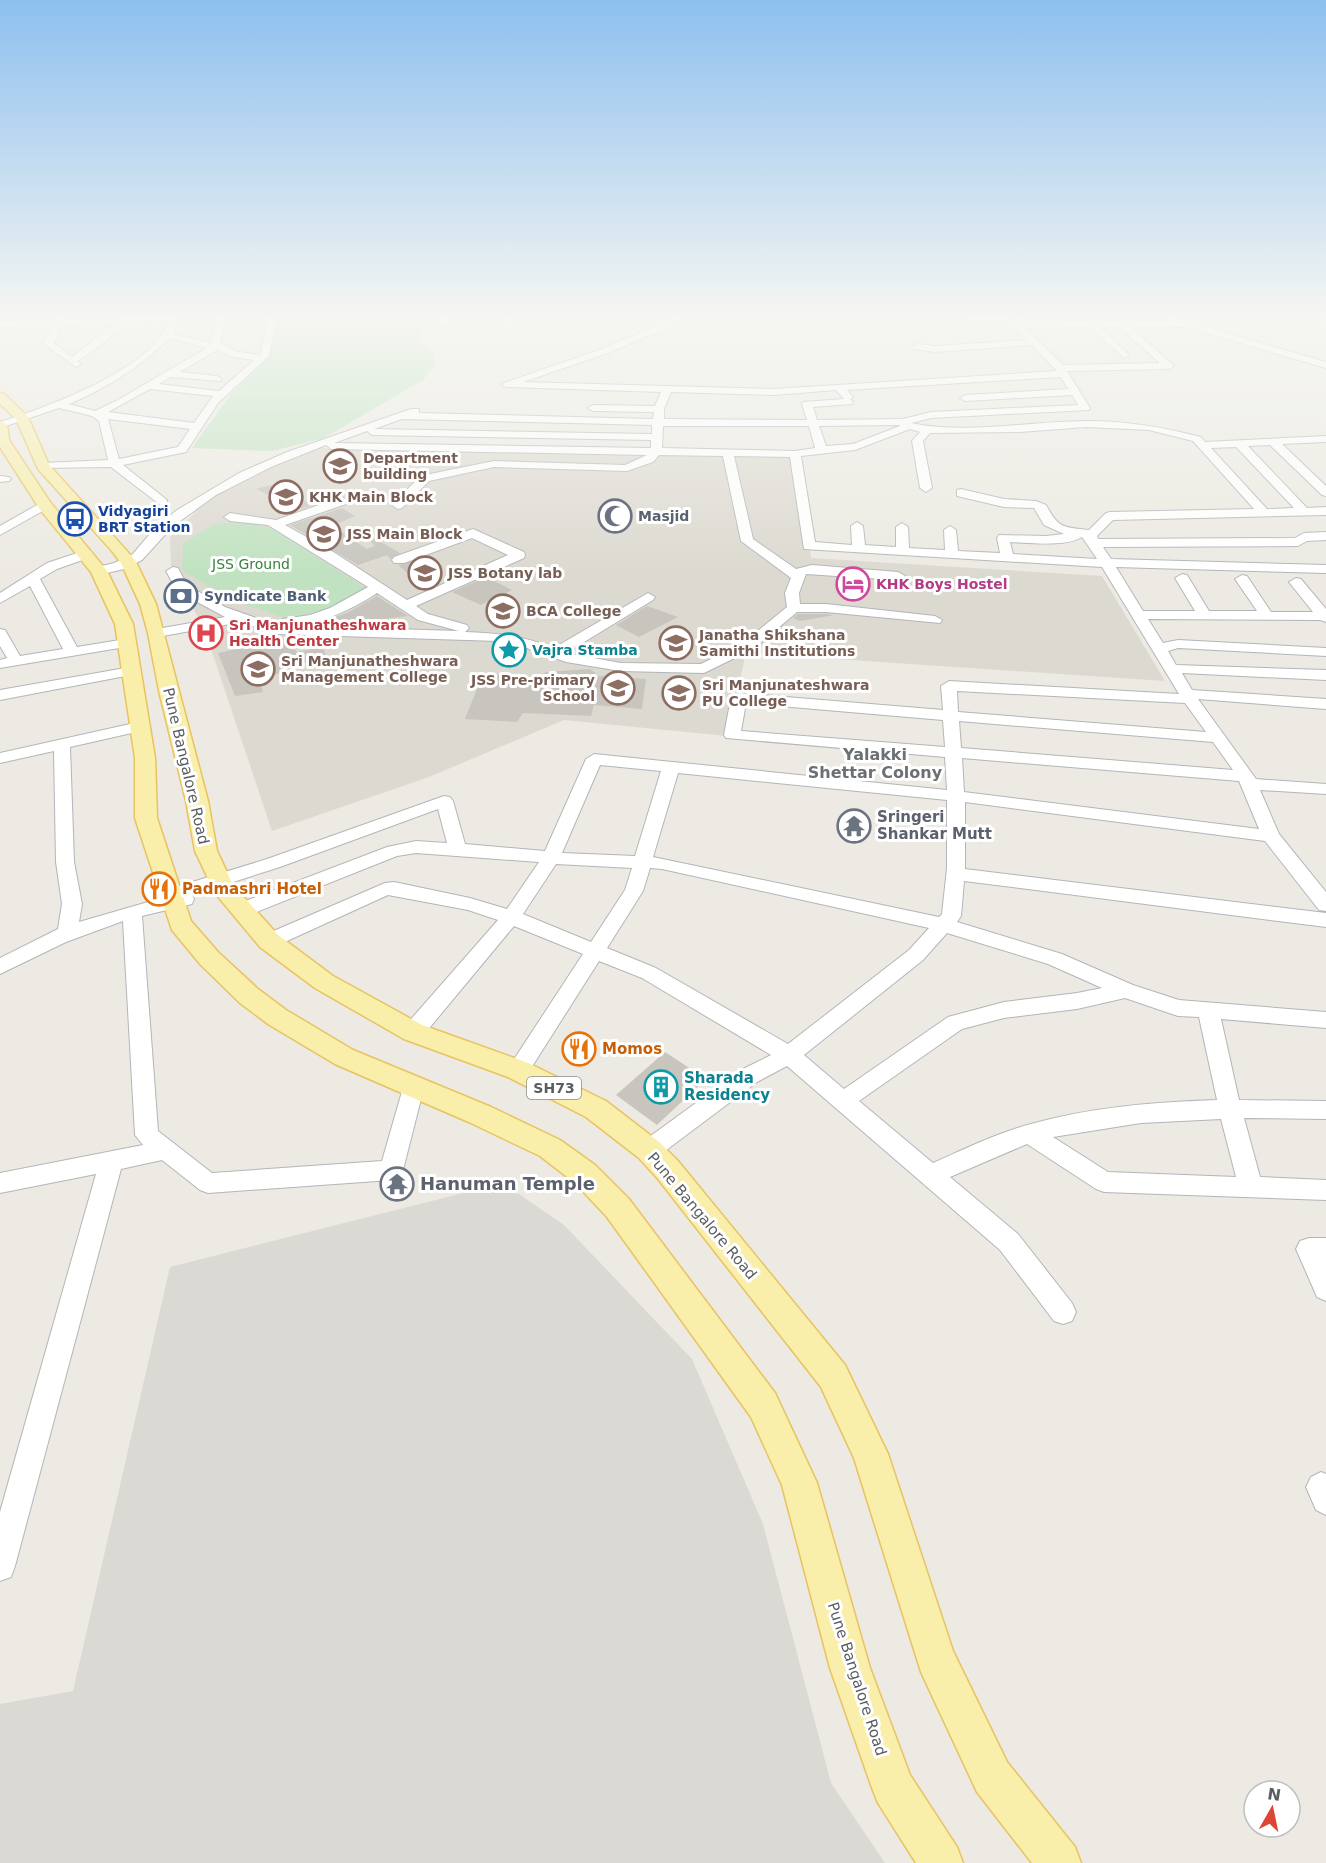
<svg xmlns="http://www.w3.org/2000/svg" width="1326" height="1863" font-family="'DejaVu Sans',sans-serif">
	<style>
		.industrial { fill: #dbd9d4 }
		.education { fill: #dcd9d0 }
		.green { fill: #c0e2c0 }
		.building { fill: #c8c5bf }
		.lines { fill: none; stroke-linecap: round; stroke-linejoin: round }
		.minor-casing { stroke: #b3b5b9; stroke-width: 2 }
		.major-casing { stroke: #e8c360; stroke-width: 3 }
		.minor { fill: #fff; fill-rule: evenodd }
		.major { fill: #f9eeaa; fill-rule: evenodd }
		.labels { text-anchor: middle; stroke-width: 6; stroke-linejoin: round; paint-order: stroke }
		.far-education-label { font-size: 14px; font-weight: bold; fill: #785e54; stroke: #fff; text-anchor: start }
		.far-transit-label { font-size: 14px; font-weight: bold; fill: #164399; stroke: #fff; text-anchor: start }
		.far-worship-label { font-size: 14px; font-weight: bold; fill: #5b616d; stroke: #fff; text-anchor: start }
		.far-park-label { font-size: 14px; fill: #3a813e; stroke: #fff }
		.far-hotel-label { font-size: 14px; font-weight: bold; fill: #b23c85; stroke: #fff; text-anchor: start }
		.far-service-label { font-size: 14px; font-weight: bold; fill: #4e5e75; stroke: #fff; text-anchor: start }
		.far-health-label { font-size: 14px; font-weight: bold; fill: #be3a42; stroke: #fff; text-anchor: start }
		.far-culture-label { font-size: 14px; font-weight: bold; fill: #0d838f; stroke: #fff; text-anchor: start }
		.shield { fill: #fff; stroke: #8c8e91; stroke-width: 1.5 }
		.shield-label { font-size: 14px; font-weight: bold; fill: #5a5e62 }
		.street-label { font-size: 15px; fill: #5a5e62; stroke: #fff }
		.worship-label { font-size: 15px; font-weight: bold; fill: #5b616d; stroke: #fff; text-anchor: start }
		.food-label { font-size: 15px; font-weight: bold; fill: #c56008; stroke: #fff; text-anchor: start }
		.culture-label { font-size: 15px; font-weight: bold; fill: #0d838f; stroke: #fff; text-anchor: start }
		.neighbourhood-label { font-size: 16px; font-weight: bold; fill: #6b7074; stroke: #fff }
		.near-worship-label { font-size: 18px; font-weight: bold; fill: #5b616d; stroke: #fff; text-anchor: start }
	</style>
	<rect width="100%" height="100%" fill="#eceae2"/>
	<path class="industrial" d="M503,1183L564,1225L692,1359L763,1524L831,1783L885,1863H0V1704L73,1691L170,1267Z"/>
	<path class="education" d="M317,448L797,455L811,558L1102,576L1165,681L746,653L727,736L564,720L429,777L272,831L205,631L171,566L170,538L206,501L292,457Z"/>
	<path class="green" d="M279,315H428L418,341L432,352L435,365L423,380L324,438L272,451L192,448L231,394L267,359Z
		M249,521L276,531L365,588L337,608L284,618L230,599L182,570L183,544L214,524Z"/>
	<path class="building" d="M271,485L311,504L310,506L300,509L256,489Z
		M342,508L355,516L332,526L367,549L375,546L371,542L374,538L400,553L390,559L387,555L358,565L290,525Z
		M423,558L442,568L441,578L418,582L398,565Z
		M486,577L512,590L481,605L452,592Z
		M377,596L408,616L338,625L314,624L347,613Z
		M647,606L678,617L639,637L616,625Z
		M798,614H826L834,615L800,621L793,618Z
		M286,639L297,652L322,647L327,657L295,665L289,672L259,677L263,692L235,696L218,653Z
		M590,669L599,676L646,679L642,709L594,705L591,716L523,713L517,722L465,719L482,676L496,678L498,674L535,679L546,672Z
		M665,1052L706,1079L657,1125L616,1095Z"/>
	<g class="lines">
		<g class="minor-casing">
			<path id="minor" d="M56,315H64L63,320L120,319L126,315L130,318L174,317L178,320L173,334L211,343L218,315H226L220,343L238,352L260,355L269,315H277L269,356L218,403L186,452L123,465L167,500V506L163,507L111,467L39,468V464L43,463L108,460L99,421L92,416L59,408L0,428V422C45,408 151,370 168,323L125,324L105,342L78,361L81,364L76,367L44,344L52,325L0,327V321L54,320ZM114,324L72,357L54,343L61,325ZM170,338L207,348L116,401L95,411L69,404C107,388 140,367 170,338ZM217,350L233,357L254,360L219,391L159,384L171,377L220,381L222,379L217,376L180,372ZM150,389L213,396L194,423L108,412ZM108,419L190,429L178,447L119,459Z
				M441,315H449L447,326L440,324Z
				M677,315H686L674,325L608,353L523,382L774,389L1057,371L1032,345L935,352L914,349L912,347L917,344L935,346L1027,340L1014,327L1002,321L945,318L941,315H995L1019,322L1169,321V318L1172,317L1326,362V368L1185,327H1130L1174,366L1169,369L1067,371L1090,408L1089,410L931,418L911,423C965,435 1031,421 1087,421C1127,421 1162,427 1201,437L1205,442L1326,436V442L1282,444L1326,486V496L1322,495L1270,445L1248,446L1307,508L1326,507V515L1113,520L1097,536L1098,539L1295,538L1304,533L1326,532V540L1307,541L1298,546L1103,547L1111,559L1326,565V573L1116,567L1143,611H1195L1175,578L1182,574L1187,575L1209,611H1257L1235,579L1242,575L1247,576L1271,612H1313L1289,582L1296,578L1301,579L1326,609V622L1320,620L1148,619L1163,643L1178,640L1326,648V656L1178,648L1168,651L1176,665L1326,670V680L1182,673L1192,690L1326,699V709L1198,699L1256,779L1326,784V794L1260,790L1279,834L1326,892V911L1319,910L1265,841L965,802V869L1326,913V927L964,881L961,916L957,922L1062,954L1133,985L1179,1000L1326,1012V1028L1221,1019L1239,1100L1326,1101V1119L1244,1118L1260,1177L1326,1180V1200L1104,1192L1096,1189L1027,1144L950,1177L1018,1234L1072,1303L1076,1312L1072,1321L1063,1324L1054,1321L1000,1250L787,1066L757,1082L657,1157L649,1160L641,1157L637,1150L641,1143L741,1070L771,1055L642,978L599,961L526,1076L518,1079L510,1076L507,1070L583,954L514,926L421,1038L413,1040L405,1038L402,1032L405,1026L498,920L468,910L388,895L276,946L269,948L262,946L259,941L262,936L385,883L394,882L470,898L507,909L539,862L416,853L397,856L249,915L242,917L235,915L232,910L235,905L387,847L416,841L447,843L438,809L280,867L192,895L194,899L192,904L142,916L158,1131L212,1173L382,1161L405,1081L413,1078L421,1081L424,1087L403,1170L399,1177L391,1180L208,1193L200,1190L162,1160L121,1169L15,1566L11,1577L0,1581V1512L96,1174L0,1193V1173L143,1145L135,1135L123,921L66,942L0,974V958L58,929L62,904L56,862L54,751L0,763V753L139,722L147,727L145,730L70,747L74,862L82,904L79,922L162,898L161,895L163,891L267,859L444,796L450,797L453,801L465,844L545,851L586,759L594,754L947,790L945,757L726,738L724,735L731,698L739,693L943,710L941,686L949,681L1179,694L1102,567L804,549L790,457L734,456L753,539L796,569L812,565L898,572L905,576L898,580L806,574L799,593L800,604H826L935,616L942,620L940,623L826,612H797L753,649L704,673L621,671L566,662L524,647L498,641L277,634L241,622L157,637L150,633L157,629L225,617L177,591L166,571L173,567L178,568L187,585L225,607L279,626H287L281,622L283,619L310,615L330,608L368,587L268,525L230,521L224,517L230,513L276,520L342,497L348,501L346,504L285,525L335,553L407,600L508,555L472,538L404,563H394L392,560L394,557L473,529L524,552L525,555L524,558L416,606L428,614L467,625L469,628L465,632C496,633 524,636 554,648L648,593L655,597L653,600L566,653L621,663L701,664L743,643L787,607L785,593L791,578L741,541L723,456L659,455L653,462L627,471L494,467L429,481L402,508L398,509L392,505L394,502L421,476L425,475L494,461L625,465L647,455L331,449L326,445L271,467L216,495L172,527L142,560L124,569L99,575L92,571L94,568L114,563L132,555L154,529L177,510L239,473L287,452L411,409H419V413L653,419L654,412L593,411L588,408L593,405L655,406L661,392L506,387L501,384L602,349L668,321ZM1090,327L1124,358L1129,355L1127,353L1100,327H1119L1160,363L1063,365L1025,328ZM1061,377L1068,389L965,395L960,398L965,401L1072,395L1078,405L931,412L903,419L817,420L813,407L852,404L853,402L850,399L853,397L847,390ZM836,390L844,399L803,402L802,404L807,420L664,419V409L671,392L774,395ZM402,419L652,425V434L374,429ZM663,426H809L815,448L795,451L662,448ZM819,426L900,425V426L853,444L826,446ZM1086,427L1149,430L1193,441L1254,509L1110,512L1106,513L1089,530C1063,527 1059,529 1046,505L1036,501L1004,499L961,489L957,490V496L1004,507L1034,508L1044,525L1064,534L1046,536L999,535L997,538L1000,553L958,551L956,530L950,526L944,530L945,550L909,548L908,527L902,523L896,527V547L865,545L863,526L857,522L851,526L852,545L815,542L801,456L855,450L910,429L920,432L912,441L920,488L926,492L932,488L923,441L930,433L1020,432ZM367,431L372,435L651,440V448L334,443ZM1236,447L1294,508L1267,509L1211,448ZM1082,537L1097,559L1013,554L1010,542C1029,543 1067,547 1082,537ZM377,593L418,620L459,631L289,626C322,623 350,611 377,593ZM957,691L1185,703L1206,732L958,712ZM746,703L943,720L945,747L741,731ZM959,721L1213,742L1233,770L961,748ZM962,758L1239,781L1259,829L964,792ZM600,765L661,771L635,856L562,853ZM678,773L947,800V868L942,914L939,917L653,857ZM556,864L632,868L625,890L591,942L523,914ZM650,868L662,869L929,928L909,950L788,1044L656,968L607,948L643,891ZM947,933L1048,964L1102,988L1077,993L1004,1002L948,1017L844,1089L804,1055L923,960ZM1125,998L1178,1016L1199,1017L1217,1100C1155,1102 1091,1107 1031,1124C997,1133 965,1149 933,1163L859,1101L962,1029L1004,1018L1077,1009ZM1221,1119L1236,1177L1108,1172L1053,1137L1141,1123Z
				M0,476L9,477L11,479L9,481L0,482Z
				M44,501L48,502V508L0,535V526Z
				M86,550L91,551L92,554L91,557L57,569L40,579L77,647L126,639L131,640L133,643L131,646L0,668V660L7,658L0,646V629L5,630L20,656L63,649L30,586L0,603V593L47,563Z
				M131,667L138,671L136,674L0,700V690Z
				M1309,1238H1326V1301L1317,1297L1296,1249L1300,1241Z
				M1321,1472L1326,1474V1515L1316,1510L1306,1487L1311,1477Z"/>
		</g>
		<g class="major-casing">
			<path id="major" d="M0,393L4,394L28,417L49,465L135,560L156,604L208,801L217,851L233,885L278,935L333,976L422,1025L528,1063L606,1101L659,1142L678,1161L845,1365L888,1454L953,1651L1007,1762L1075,1847L1081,1863H1032L977,1792L921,1672L854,1458L821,1387L658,1179L639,1158L586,1117L508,1077L404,1039L315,988L260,947L215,893L195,851L186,801L159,691L148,633L140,604L121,563L112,551L38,469L16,419L0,404Z
				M0,421L7,425L9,440L50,502L107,571L133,624L155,758L157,818L191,921L218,952L258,989L286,1010L353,1050L491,1107L560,1140L595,1165L629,1199L775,1393L817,1483L870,1668L910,1775L957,1847L963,1863H916L878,1803L872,1788L830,1668L782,1485L751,1417L607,1217L575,1183L540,1156L471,1123L335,1064L268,1024L240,1003L200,964L172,930L135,818V758L115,624L91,572L39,508L0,447Z"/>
		</g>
		<use href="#minor" class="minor"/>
		<use href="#major" class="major"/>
	</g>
	<linearGradient id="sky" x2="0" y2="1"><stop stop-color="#8dc0ef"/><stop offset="0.55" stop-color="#f6f6f2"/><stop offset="1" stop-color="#f6f6f2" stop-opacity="0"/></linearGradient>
	<rect width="1326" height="576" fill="url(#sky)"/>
	<defs>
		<g id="university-ring" transform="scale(1.725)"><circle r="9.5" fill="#fff" stroke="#8d6e63" stroke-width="1.5"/><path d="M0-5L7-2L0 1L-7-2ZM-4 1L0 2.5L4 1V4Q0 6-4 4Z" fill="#8d6e63"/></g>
		<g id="mosque-ring" transform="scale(1.725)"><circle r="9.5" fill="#fff" stroke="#6b7280" stroke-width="1.5"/><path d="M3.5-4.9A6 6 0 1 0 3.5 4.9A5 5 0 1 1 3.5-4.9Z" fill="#6b7280"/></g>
		<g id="bus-ring" transform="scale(1.725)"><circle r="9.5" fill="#fff" stroke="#1a4fb4" stroke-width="1.5"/><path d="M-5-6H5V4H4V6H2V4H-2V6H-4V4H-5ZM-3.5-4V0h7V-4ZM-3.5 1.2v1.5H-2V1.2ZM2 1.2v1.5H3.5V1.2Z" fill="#1a4fb4"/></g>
		<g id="hotel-ring" transform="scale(1.725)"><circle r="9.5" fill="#fff" stroke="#d1479c" stroke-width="1.5"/><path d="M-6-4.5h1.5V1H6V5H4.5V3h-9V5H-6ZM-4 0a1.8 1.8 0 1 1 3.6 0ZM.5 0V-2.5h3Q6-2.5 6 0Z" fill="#d1479c"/></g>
		<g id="bank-ring" transform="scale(1.725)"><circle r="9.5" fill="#fff" stroke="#5c6f8a" stroke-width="1.5"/><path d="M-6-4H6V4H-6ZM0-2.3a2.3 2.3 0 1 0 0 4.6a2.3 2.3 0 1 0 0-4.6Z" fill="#5c6f8a"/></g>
		<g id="hospital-ring" transform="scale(1.725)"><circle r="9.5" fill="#fff" stroke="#e0444e" stroke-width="1.5"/><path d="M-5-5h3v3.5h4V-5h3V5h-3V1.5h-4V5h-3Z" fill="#e0444e"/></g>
		<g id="sight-ring" transform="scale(1.725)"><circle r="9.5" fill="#fff" stroke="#0f9aa8" stroke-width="1.5"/><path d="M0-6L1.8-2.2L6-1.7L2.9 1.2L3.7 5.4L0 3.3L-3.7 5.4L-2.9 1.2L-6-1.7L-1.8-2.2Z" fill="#0f9aa8"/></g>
		<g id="school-ring" transform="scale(1.725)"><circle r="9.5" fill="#fff" stroke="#8d6e63" stroke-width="1.5"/><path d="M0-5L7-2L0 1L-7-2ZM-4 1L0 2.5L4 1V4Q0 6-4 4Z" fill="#8d6e63"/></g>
		<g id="temple-ring" transform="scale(1.725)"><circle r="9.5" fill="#fff" stroke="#6b7280" stroke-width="1.5"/><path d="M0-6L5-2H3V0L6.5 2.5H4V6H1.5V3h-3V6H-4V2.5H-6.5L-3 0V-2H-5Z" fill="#6b7280"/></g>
		<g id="restaurant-ring" transform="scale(1.725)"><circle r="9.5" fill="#fff" stroke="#e8710a" stroke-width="1.5"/><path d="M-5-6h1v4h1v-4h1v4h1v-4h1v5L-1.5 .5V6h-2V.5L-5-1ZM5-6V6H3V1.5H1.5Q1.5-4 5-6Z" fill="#e8710a"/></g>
		<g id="building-ring" transform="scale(1.725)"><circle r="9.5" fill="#fff" stroke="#0f9aa8" stroke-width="1.5"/><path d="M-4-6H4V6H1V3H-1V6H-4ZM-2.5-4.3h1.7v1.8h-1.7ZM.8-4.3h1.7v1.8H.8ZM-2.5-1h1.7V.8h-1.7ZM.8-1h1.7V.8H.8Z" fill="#0f9aa8"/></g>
	</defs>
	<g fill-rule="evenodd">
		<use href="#university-ring" x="340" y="466"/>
		<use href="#university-ring" x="286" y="497"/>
		<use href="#mosque-ring" x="615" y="516"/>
		<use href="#bus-ring" x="75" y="519"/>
		<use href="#university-ring" x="324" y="534"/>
		<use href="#university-ring" x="425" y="573"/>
		<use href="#hotel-ring" x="853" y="584"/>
		<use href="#bank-ring" x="181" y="596"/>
		<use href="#university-ring" x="503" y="611"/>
		<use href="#hospital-ring" x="206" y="633"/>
		<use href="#university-ring" x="676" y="643"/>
		<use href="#sight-ring" x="509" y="650"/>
		<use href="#university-ring" x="258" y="669"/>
		<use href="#school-ring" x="618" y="688"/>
		<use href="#university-ring" x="679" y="693"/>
		<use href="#temple-ring" x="854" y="826"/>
		<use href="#restaurant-ring" x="159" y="889"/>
		<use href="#restaurant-ring" x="579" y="1049"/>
		<use href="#building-ring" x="661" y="1087"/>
		<use href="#temple-ring" x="397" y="1184"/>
	</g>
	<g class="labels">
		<g class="far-education-label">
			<text x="363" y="463">Department<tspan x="363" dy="16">building</tspan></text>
			<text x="309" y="502">KHK Main Block</text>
			<text x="347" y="539">JSS Main Block</text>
			<text x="448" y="578">JSS Botany lab</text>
			<text x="526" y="616">BCA College</text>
			<text x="699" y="640">Janatha Shikshana<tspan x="699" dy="16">Samithi Institutions</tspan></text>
			<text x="281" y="666">Sri Manjunatheshwara<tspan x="281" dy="16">Management College</tspan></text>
			<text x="595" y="685" text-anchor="end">JSS Pre-primary<tspan x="595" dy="16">School</tspan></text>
			<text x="702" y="690">Sri Manjunateshwara<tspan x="702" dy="16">PU College</tspan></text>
		</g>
		<g class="far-transit-label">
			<text x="98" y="516">Vidyagiri<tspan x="98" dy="16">BRT Station</tspan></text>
		</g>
		<g class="far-worship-label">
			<text x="638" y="521">Masjid</text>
		</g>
		<g class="far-park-label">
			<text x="251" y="569">JSS Ground</text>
		</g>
		<g class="far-hotel-label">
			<text x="876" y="589">KHK Boys Hostel</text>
		</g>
		<g class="far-service-label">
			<text x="204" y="601">Syndicate Bank</text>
		</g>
		<g class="far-health-label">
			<text x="229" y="630">Sri Manjunatheshwara<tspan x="229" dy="16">Health Center</tspan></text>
		</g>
		<g class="far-culture-label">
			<text x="532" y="655">Vajra Stamba</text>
		</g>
		<rect class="shield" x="527" y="1077" width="54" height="22" rx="4.5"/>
		<g class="shield-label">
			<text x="554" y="1093">SH73</text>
		</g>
		<g class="street-label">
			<text transform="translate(186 766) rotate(77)" y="5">Pune Bangalore Road</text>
			<text transform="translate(702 1216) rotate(50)" y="5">Pune Bangalore Road</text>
			<text transform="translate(857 1679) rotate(72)" y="5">Pune Bangalore Road</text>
		</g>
		<g class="worship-label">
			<text x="877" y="822">Sringeri<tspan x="877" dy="17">Shankar Mutt</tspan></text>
		</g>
		<g class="food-label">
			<text x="182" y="894">Padmashri Hotel</text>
			<text x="602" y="1054">Momos</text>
		</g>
		<g class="culture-label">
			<text x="684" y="1083">Sharada<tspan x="684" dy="17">Residency</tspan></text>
		</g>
		<g class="neighbourhood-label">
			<text x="875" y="760">Yalakki<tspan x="875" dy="18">Shettar Colony</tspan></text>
		</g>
		<g class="near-worship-label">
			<text x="420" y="1190">Hanuman Temple</text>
		</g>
	</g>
	<g transform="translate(1272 1809) rotate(9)"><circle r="28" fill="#ffffff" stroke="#bdbfc0" stroke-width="1.5"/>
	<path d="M0-4.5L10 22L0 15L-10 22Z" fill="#dd4637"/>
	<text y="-9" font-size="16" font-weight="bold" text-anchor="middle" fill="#5a5e62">N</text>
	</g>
</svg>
